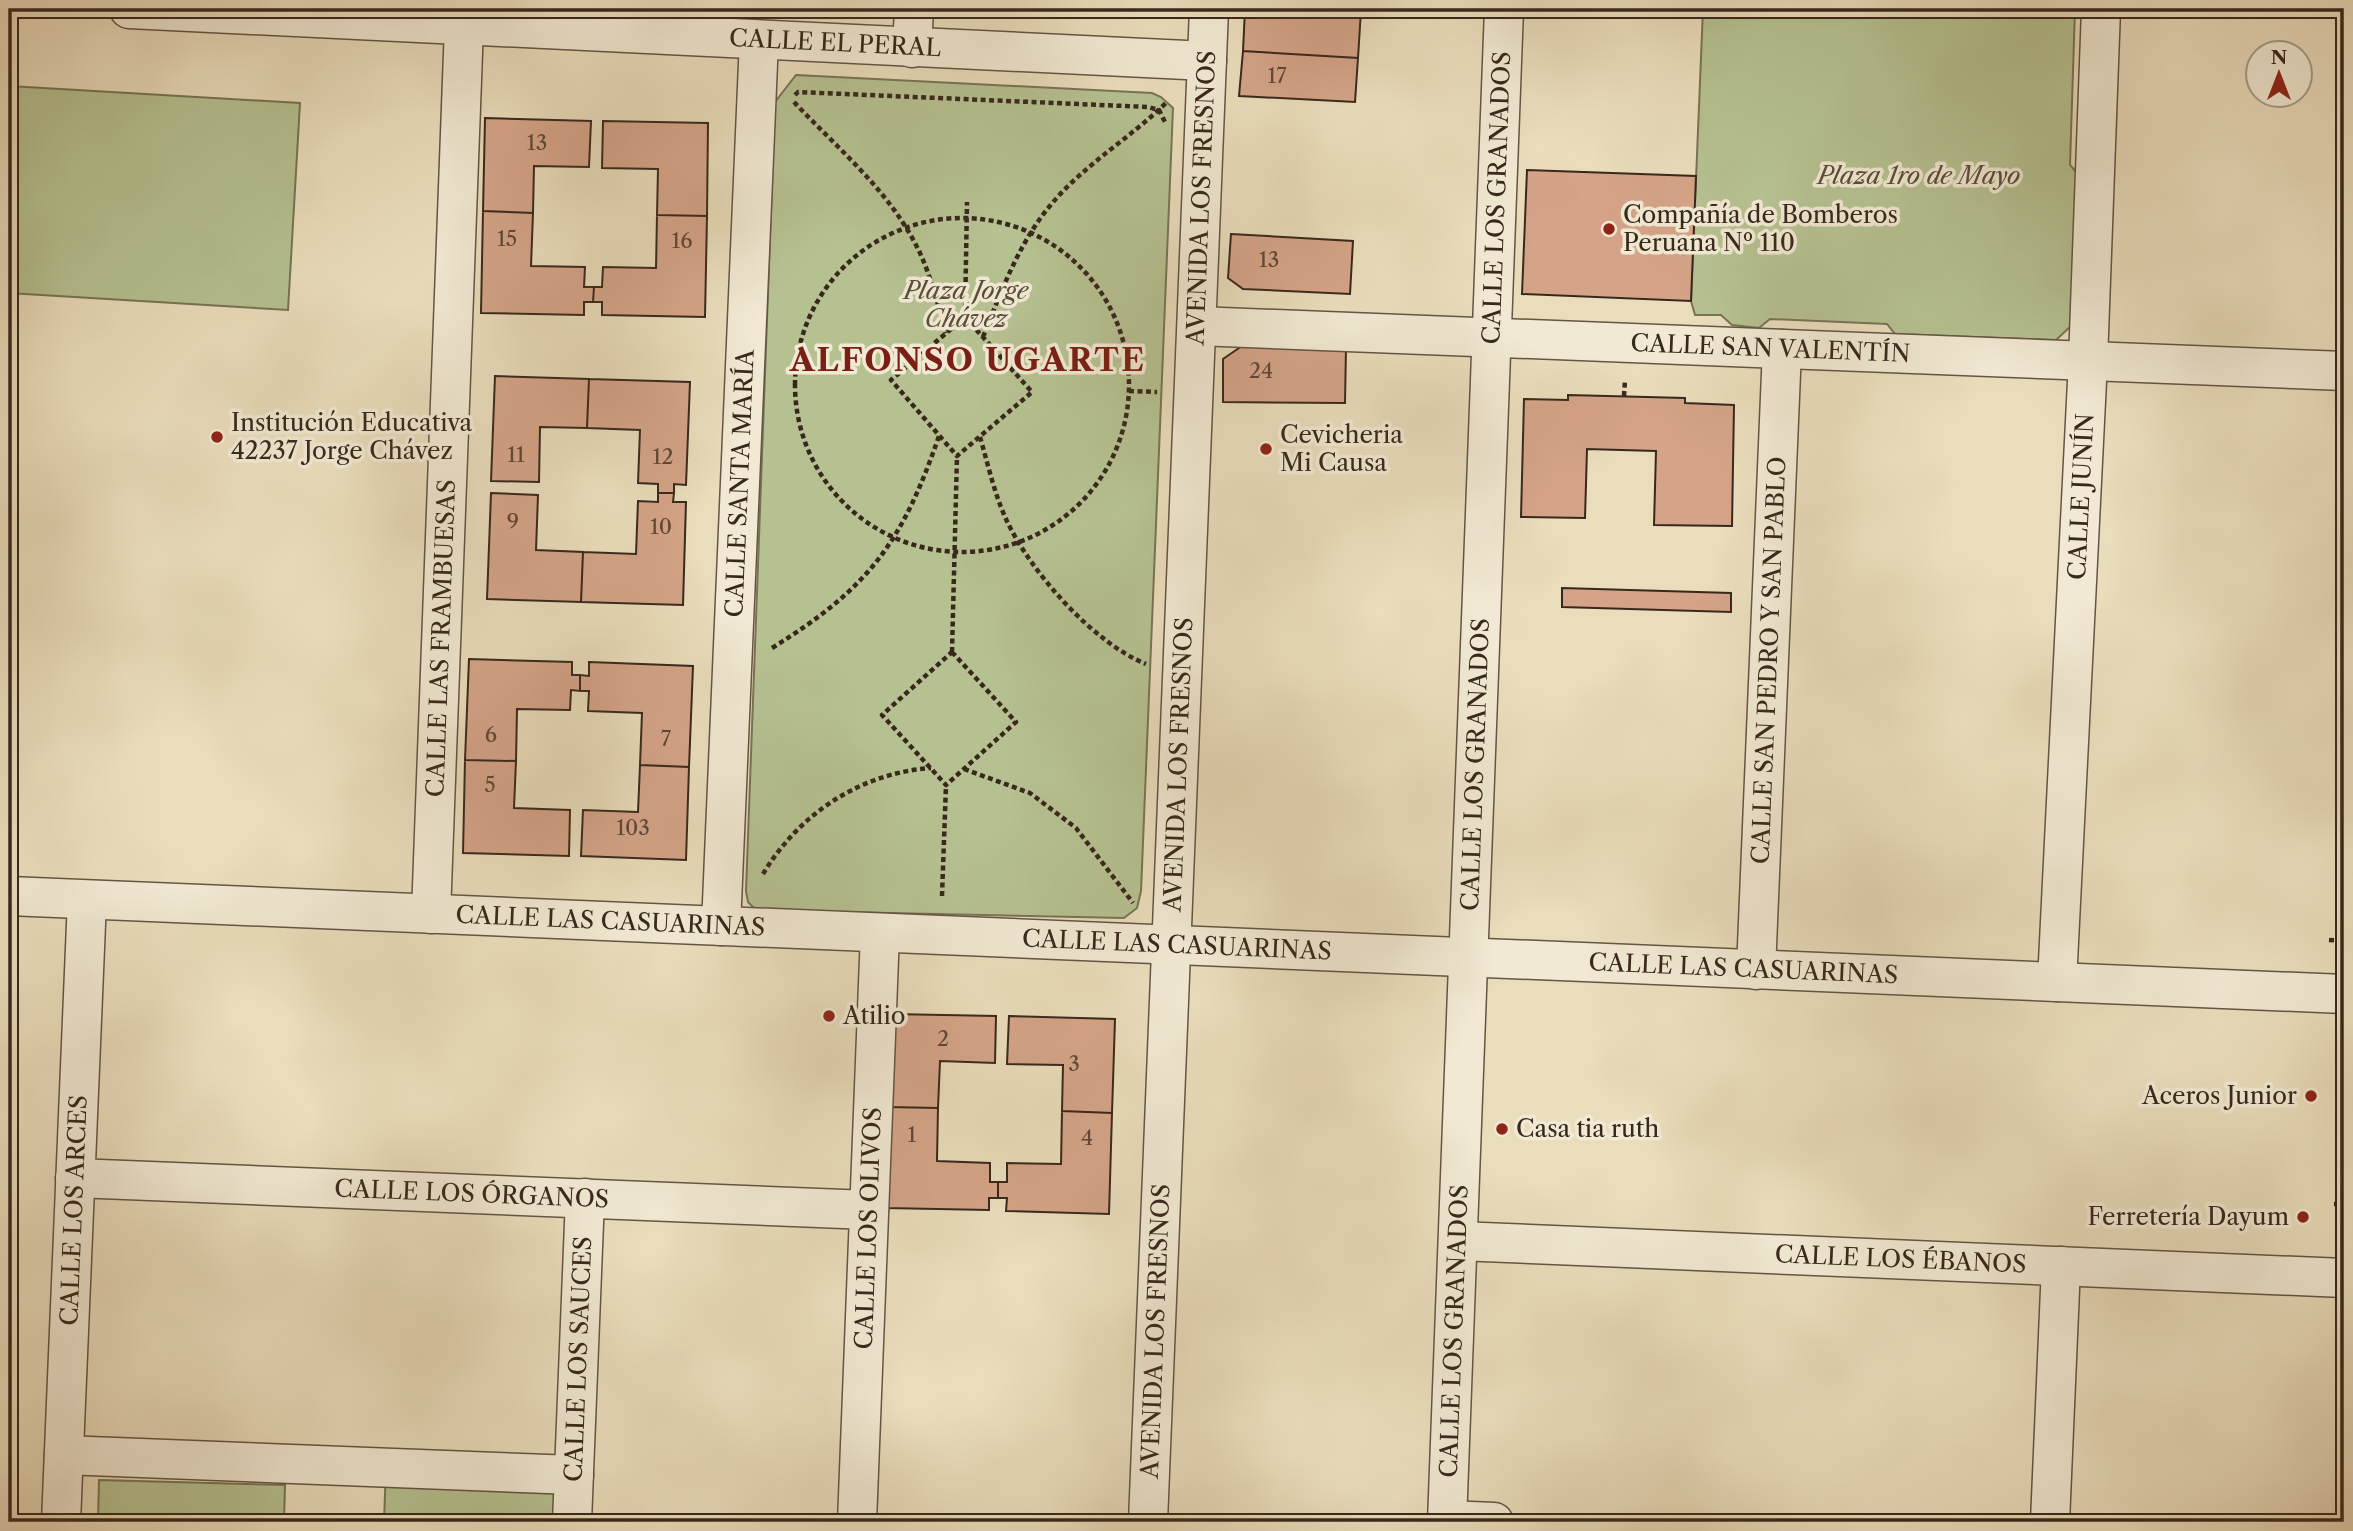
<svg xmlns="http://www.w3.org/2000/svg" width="2353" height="1531" font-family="'Libre Caslon Text',serif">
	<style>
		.green { fill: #b6c191; stroke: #777456; stroke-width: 2 }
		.building { fill: #d5a488; stroke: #38281c; stroke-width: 2 }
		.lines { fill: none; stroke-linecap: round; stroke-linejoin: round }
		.minor-casing { stroke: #645544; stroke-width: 41 }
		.path { stroke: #38281c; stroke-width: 4.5; stroke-dasharray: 5 3.5; stroke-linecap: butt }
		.minor { stroke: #f1e9d3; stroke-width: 38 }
		.poi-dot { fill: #8f2418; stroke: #f1e9d3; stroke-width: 2.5 }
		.labels { text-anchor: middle; stroke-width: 7; stroke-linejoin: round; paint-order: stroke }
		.number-label { font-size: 21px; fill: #5f4737 }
		.street-label { font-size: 24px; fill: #38281c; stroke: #f1e9d3 }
		.park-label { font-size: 24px; font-style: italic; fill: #584e39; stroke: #f1e9d3 }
		.poi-label { font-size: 24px; fill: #38281c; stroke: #f1e9d3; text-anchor: start }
		.district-label { font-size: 32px; font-weight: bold; letter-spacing: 2px; fill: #7a1f14; stroke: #f1e9d3 }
	</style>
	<rect width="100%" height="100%" fill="#eaddbc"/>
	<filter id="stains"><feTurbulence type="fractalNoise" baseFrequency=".00286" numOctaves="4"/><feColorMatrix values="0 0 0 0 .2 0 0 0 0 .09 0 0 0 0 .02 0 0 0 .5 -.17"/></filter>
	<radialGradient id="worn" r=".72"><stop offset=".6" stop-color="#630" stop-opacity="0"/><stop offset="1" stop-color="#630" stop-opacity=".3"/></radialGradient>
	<path class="green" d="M1703,9H2075L2070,165L2078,174L2072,325L2056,340L1895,334L1887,324L1770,319L1759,328L1732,325L1721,315H1695L1691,301Z
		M796,75L1152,93L1161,97L1173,108L1141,891L1137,908L1124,918L756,910L748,902L746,891L775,102Z
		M9,86L300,103L288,310L9,293Z
		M386,1467L558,1472L556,1522H384Z
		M99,1480L285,1485L284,1522H98Z"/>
	<path class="building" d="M1245,9L1361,10L1358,58L1243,51Z
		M1243,51L1358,58L1355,102L1239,96Z
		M485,118L591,121L589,167L534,166L533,213L483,211Z
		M603,121L708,123L707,216L657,215L658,169L602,168Z
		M1527,170L1696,176L1691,301L1522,294Z
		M483,211L533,213L531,266L585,267L584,287H594L593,302H584V315L481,313Z
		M657,215L707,216L705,317L602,315V302H593L594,287H602L603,267L656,268Z
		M1231,234L1353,241L1350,294L1243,289L1228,278Z
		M1242,346L1346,347L1345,403L1223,402V359Z
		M495,376L589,379L587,428L540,427L539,482L491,481Z
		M589,379L690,382L686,485L674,484V493H658V484L638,483L640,430L587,428Z
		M1568,395L1685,398V403L1734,405L1732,526L1654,525L1656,451L1587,449L1585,518L1521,517L1524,399L1568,400Z
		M491,493L538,495L536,550L583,552L581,602L487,599Z
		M658,493H674L673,502H686L683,605L581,602L583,552L636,554L638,501L658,502Z
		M1562,588L1731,593V612L1562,607Z
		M469,659L572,662V675H580V691L571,690L570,710L517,709L516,761L465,760Z
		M589,662L693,666L689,767L640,765L642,713L588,711L589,691H580V675L589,676Z
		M465,760L516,761L514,808L570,810L569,856L463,853Z
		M640,765L689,767L686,860L581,856L583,810L638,812Z
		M891,1014L996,1016L995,1063L940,1061L938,1108L888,1107Z
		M1009,1016L1115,1019L1112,1113L1062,1111L1063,1065L1007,1064Z
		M888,1107L938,1108L937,1161L990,1163V1182H998V1198H989V1210L885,1208Z
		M1062,1111L1112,1113L1109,1214L1006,1211L1007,1198H998V1182H1007V1163L1061,1164Z"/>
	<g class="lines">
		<g class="minor-casing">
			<g id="minor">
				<path id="s1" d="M129,9L1207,61"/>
				<path d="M912,48L914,9"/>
				<path id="s2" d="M1197,326L2344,371"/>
				<path id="s3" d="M9,896L2344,994"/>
				<path id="s4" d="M431,914L464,26"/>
				<path id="s5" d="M721,926L759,40"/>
				<path id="s6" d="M1756,970L1782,349"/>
				<path id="s7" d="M2057,982L2088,361L2101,9"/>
				<path id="s8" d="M75,1178L869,1210"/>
				<path id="s9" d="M1458,1241L2344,1278"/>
				<path d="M64,1455L574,1475"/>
				<path d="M1447,1520L1494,1522"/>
				<path id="s10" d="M61,1522L87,900"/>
				<path id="s11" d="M572,1522L585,1198"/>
				<path id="s12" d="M857,1522L880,933"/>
				<path id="s13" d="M1148,1522L1209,9"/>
				<path id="s14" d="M1447,1522L1504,9"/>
				<path d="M2050,1522L2061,1266"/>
			</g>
		</g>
		<path class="path" d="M795,95L798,92L1148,107L1159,110L1165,122
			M794,102C839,150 890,191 919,251C931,276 938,306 946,333
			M795 385a167 167 0 1 1 334 0a167 167 0 1 1-334 0Z
			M965,316L967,202
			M965,317L1032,392L957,456L891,380Z
			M983,337C1001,292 1018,245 1049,207C1082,166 1129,139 1166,103
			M1129,391L1157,392
			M1624,396L1625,380
			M980,437C988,464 994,493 1006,519C1029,570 1093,643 1146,664
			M772,648C869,588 902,543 939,436
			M952,652L1016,722L946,785L882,715Z
			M952,652L957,456
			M964,769L1030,793L1076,828L1133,903
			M763,874C799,814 860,773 931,768
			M942,896L946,785
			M2329,940L2344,941
			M2334,1204H2344"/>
		<use href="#minor" class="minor"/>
	</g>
	<g class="poi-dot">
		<circle cx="1609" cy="229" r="7"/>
		<circle cx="217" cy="437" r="7"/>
		<circle cx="1266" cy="449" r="7"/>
		<circle cx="829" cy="1016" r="7"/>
		<circle cx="2311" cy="1096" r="7"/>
		<circle cx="1502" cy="1129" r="7"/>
		<circle cx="2303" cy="1217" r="7"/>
	</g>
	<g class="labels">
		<g class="number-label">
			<text x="1277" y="83">17</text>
			<text x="537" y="150">13</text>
			<text x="507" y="246">15</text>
			<text x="682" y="248">16</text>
			<text x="1269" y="267">13</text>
			<text x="1261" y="378">24</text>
			<text x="516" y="462">11</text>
			<text x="663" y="464">12</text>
			<text x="513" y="529">9</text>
			<text x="661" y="534">10</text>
			<text x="491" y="742">6</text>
			<text x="666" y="746">7</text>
			<text x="490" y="792">5</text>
			<text x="633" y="835">103</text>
			<text x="943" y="1046">2</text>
			<text x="1074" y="1071">3</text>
			<text x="912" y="1142">1</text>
			<text x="1087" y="1145">4</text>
		</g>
		<g class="street-label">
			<text dy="8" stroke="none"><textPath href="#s1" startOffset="707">CALLE EL PERAL</textPath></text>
			<text dy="8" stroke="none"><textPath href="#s13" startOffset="1325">AVENIDA LOS FRESNOS</textPath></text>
			<text dy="8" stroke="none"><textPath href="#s14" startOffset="1325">CALLE LOS GRANADOS</textPath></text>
			<text dy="8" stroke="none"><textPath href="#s2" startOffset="574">CALLE SAN VALENTÍN</textPath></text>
			<text dy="8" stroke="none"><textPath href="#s5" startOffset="443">CALLE SANTA MARÍA</textPath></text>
			<text dy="8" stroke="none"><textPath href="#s7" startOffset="486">CALLE JUNÍN</textPath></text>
			<text dy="8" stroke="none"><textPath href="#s4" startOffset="276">CALLE LAS FRAMBUESAS</textPath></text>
			<text dy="8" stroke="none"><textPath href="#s6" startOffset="310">CALLE SAN PEDRO Y SAN PABLO</textPath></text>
			<text dy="8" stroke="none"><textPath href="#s13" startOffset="758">AVENIDA LOS FRESNOS</textPath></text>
			<text dy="8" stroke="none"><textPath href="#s14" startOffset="758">CALLE LOS GRANADOS</textPath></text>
			<text dy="8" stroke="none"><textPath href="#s3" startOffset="602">CALLE LAS CASUARINAS</textPath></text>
			<text dy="8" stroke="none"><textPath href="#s3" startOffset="1169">CALLE LAS CASUARINAS</textPath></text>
			<text dy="8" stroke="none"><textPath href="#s3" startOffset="1736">CALLE LAS CASUARINAS</textPath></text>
			<text dy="8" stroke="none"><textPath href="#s8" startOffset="397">CALLE LOS ÓRGANOS</textPath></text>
			<text dy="8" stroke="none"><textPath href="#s10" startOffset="312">CALLE LOS ARCES</textPath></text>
			<text dy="8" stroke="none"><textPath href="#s12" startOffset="294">CALLE LOS OLIVOS</textPath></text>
			<text dy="8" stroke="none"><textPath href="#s9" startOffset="443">CALLE LOS ÉBANOS</textPath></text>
			<text dy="8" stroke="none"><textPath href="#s13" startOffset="191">AVENIDA LOS FRESNOS</textPath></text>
			<text dy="8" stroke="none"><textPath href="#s14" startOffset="191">CALLE LOS GRANADOS</textPath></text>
			<text dy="8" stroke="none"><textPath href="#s11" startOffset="163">CALLE LOS SAUCES</textPath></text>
		</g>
		<g class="park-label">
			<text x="1919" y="184">Plaza 1ro de Mayo</text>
			<text x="966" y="299">Plaza Jorge<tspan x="966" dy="28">Chávez</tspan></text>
		</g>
		<g class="poi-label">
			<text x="1623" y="223">Compañía de Bomberos<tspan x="1623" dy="28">Peruana Nº 110</tspan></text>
			<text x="231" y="431">Institución Educativa<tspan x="231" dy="28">42237 Jorge Chávez</tspan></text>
			<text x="1280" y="443">Cevicheria<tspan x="1280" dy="28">Mi Causa</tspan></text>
			<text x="843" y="1024">Atilio</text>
			<text x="2297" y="1104" text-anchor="end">Aceros Junior</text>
			<text x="1516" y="1137">Casa tia ruth</text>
			<text x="2289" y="1225" text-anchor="end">Ferretería Dayum</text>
		</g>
		<g class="district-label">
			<text x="968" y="371">ALFONSO UGARTE</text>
		</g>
	</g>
	<rect width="2353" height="1531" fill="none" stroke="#eaddbc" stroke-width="35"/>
	<rect x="10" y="10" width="2332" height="1510" fill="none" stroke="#38281c" stroke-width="3.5"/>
	<rect x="18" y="18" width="2318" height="1496" fill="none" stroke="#38281c" stroke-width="2"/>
	<g transform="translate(2279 74)"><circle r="33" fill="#f1e9d3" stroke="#a79c8a" stroke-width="2"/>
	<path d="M0-5L12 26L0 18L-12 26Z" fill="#8f2418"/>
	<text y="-10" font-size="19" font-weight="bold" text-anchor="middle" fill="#38281c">N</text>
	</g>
	<rect width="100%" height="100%" filter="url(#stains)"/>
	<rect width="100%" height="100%" fill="url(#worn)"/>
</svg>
